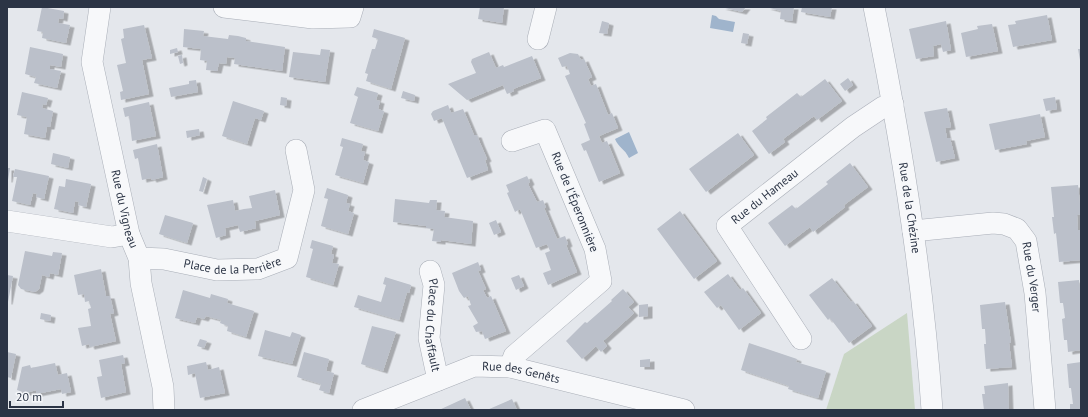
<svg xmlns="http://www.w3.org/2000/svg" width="1088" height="417" font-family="'PT Sans',sans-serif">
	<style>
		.green { fill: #c9d6c5 }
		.water { fill: #9fb4cc }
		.building { fill: #bbc0ca; filter: url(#shadow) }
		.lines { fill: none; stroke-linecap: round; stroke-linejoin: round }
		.minor-casing { stroke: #a9aeb7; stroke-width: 22 }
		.minor { stroke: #f7f8fa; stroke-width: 21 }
		.labels { text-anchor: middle; stroke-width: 3; stroke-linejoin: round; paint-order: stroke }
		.street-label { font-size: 12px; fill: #2b3445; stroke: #f4f6f9 }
	</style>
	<defs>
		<filter id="shadow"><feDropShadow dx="4.5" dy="2.5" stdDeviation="0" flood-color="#0004"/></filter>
	</defs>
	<rect width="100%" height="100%" fill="#e4e7ec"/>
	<path class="green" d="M907,313L915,410H826L844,354Z"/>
	<path class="water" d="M712,15L716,16L719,19L735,22L733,32L710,28Z
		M629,132L638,153L629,158C625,149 618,147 615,139Z"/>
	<path class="building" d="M42,7L64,11L63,19L59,18L58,23L70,25L66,43L42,38L43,32L37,31Z
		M480,7H504L502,23L478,19Z
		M721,7H746L742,12Z
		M766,7H794L792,21L780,19L781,11Z
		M802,7H832L830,17L801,12Z
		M1047,15L1052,40L1013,47L1008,25L1016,24L1015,21Z
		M602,21L609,23L607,34L599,33Z
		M946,21L951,50L943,52L941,44L933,46L934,56L916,59L909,29Z
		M992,24L998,51L966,57L961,33L978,29L977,26Z
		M144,25L152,58L142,60L149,94L121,100L120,92L123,91L117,65L126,63L121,39L124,38L123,29Z
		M184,29L204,31L203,36L228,39L229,35L238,36L246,38V41L285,47L282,71L234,64L235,58L227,57L226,64L219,63L217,71L206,70L207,61L200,60L201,49L183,47Z
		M374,29L405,38L391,89L366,81L368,74L365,73L372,49H375L378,39L372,37Z
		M743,33L749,34L747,44L741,43Z
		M30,47L63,54L61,67L50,65V69L61,71L57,88L34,83L36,77L25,74Z
		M177,48L178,52L170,54V50Z
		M321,49L330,50L325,82L289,77L293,52L320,55Z
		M1078,49H1081V60H1080Z
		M489,52L496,68L503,65L504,67L532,56L541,78L513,89L514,91L507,94L503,85L467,100L448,84L476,73L471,62L472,59Z
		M570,53L578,54L581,60L584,59L592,77L588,79L591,86L596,84L608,115L612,113L618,128L599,136L602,143L607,141L620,173L599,182L586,150L584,151L581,144L590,140L584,124L586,123L565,76L570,74L567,66L562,67L558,58Z
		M182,55L183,63L180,64L178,56Z
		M848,78L853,85L845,91L840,84Z
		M825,79L842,101L817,120L814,116L783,139L785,142L769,154L752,131L767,119L766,117L797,93L801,97Z
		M196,80L198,92L171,97L169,88L189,84V81Z
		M357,87L378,93L376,100L380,101L378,109L384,111L378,131L350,123L358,97L354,95Z
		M403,91L415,95L414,101L401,98Z
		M22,92L48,98L46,105L43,104L42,108L53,111L50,127H47L45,138L24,134L27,117L17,115Z
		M281,97L287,98L286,106L280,105Z
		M1055,97L1057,109L1046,111L1043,99Z
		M233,101L264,111L261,120L255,118L247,144L222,136Z
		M149,102L156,136L132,141L129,116L125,117L123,108Z
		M448,105L451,113L463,109L474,135H477L480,143L487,159L485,160L488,170L467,178L442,118L434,121L431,114L433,111Z
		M947,108L951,127L945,128L947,138H950L955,158L936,162L924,112Z
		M1040,114L1045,137L1026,141L1027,144L995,150L989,124Z
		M199,129L200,135L187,138L186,131Z
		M738,133L754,155L706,192L689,169Z
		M342,138L363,144L361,151L365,152L363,160L369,162L363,183L335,175L343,147L340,146Z
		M157,144L163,177L152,180L151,178L142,180L138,158L135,159L133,150Z
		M53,153L70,157L68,168L51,164Z
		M850,163L868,187L844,205L845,207L813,232L810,227L785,246L768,223L792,205L796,209L828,184L826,182Z
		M7,168H10L8,180H7Z
		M15,169L49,176L44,199L36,197L37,194L33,193L30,205L12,201L17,177H13Z
		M527,176L530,182L528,184L537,202L543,200L546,208H544L557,239L565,236L568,244L566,245L577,272L548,285L543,273L551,270L545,253L550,251L547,244L536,248L520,209L515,212L507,193L509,192L506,185Z
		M203,177L207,179L203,192L199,191Z
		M66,179L91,184L86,207L78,205L79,202L75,201L73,213L54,209L59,186L65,187Z
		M1078,185L1081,214L1077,215L1078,230H1081V260L1059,262L1056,233L1054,234L1053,225L1052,217H1054L1051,187Z
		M327,188L348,195L346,203L350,204L348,211L354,213L348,234L321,226L328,199L324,198Z
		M275,190L280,215L255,221L256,228L240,232L238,225L225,228L226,235L216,238L207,205L233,200L235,211L244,209L252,208L249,196Z
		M395,199L429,203L430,200H437L436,210L445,211L444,217L473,221L471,244L441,240V242L432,241L434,229L426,228V226L393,222Z
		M680,211L717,261L694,279L657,229Z
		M165,215L193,223L187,243L159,234Z
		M496,220L501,232L494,235L489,223Z
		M312,240L333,246L331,254L334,255L332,263L339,264L333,285L306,277L313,249L310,248Z
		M25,251L52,256L53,252L62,253L58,275L50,273L49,277L42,275L39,289L35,292L21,289L18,285Z
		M478,262L481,270L478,271L486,289L483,290L487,298L491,296L506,331L485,339L482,331L476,332L473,326L478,323L468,306L471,305L468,296L464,298L459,291L452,273Z
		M101,269L106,296H110L114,313L110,314L116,341L90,347L89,344L82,346L78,328L91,326L88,309L91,308L89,301L85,302L84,294L78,295L74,275Z
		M728,274L740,290L743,288L761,313L739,330L721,305L717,308L704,292Z
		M7,275L13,276L8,302H7Z
		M519,275L524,286L516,290L511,278Z
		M385,277L411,285L409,293L407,292L399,320L354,307L358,295L381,302L386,285L383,284Z
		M832,278L851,302L853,301L872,326L849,343L830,318L828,320L809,295Z
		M1079,280L1081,299V350L1068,352L1067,340H1064L1062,319L1065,318L1064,310L1063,303H1060L1058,282Z
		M623,289L634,302L628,307L634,313L603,341L607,346L601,352L596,346L582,359L566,341L585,322L587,323L612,301L611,300Z
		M183,290L210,298L211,294L228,299L227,303L254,311L246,337L227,331L228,326L220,323L221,320L213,318L206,316L204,319L197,317L195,323L175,318Z
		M1005,302L1011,343H1009L1012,367L986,369L984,344H986L985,329H982L980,305Z
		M648,304V316L639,317V305Z
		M41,313L51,315L50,321L40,319Z
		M372,326L396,332L383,371L361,364Z
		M265,330L290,337L292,332L301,335L292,364L258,356Z
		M200,339L207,341L204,348L197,346Z
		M749,343L797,359L796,362L826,371L818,398L788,389L789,386L741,370Z
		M7,352L16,354L11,378L7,377Z
		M304,352L329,359L326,371L334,373L329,393L319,390L321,384L297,377Z
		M123,355L125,363L121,364L126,392L101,398L97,377L102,376L99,360Z
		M650,359V367H640V360Z
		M206,362L208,370L219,367L225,393L200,398L195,373L188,375L187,366Z
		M1081,362V410H1070V404H1073L1071,388H1069L1067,364Z
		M55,363L58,375L67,373L71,392L62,394L61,389L36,394V390L26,393L17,390L22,367L30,365L31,368Z
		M1008,383L1009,410H984L982,394H985L984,386Z
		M465,398L471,410H439Z
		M512,399L517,410H487Z"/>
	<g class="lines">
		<g class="minor-casing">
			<g id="minor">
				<path id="s1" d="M100,7L92,62L129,234L139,258L141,283L163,387L164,410"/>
				<path d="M224,7L313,18L350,17L353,7"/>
				<path id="s2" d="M874,7C901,140 923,274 932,410"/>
				<path d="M538,39L546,7"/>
				<path d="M7,221L112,237L129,234"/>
				<path id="s3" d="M913,231L993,223L1004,224L1017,229L1026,241L1035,293L1045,410"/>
				<path id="s4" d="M139,258L164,259L217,270L258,269L287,258L304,190L296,150"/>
				<path id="s5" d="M430,271L434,285L429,338L438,380"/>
				<path id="s6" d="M801,339L727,226L853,127L883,107L893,104"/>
				<path d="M510,367L514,356L601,281L595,249L545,130L512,141"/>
				<path id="s7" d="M363,410L474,366L510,367L684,410"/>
			</g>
		</g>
		<use href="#minor" class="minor"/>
	</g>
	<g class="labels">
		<g class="street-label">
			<text dy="4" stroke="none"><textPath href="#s6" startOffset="183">Rue du Hameau</textPath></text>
			<text transform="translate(575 202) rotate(68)" y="4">Rue de l'Éperonnière</text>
			<text dy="4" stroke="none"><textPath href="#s1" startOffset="206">Rue du Vigneau</textPath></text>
			<text dy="4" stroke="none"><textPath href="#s2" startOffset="204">Rue de la Chézine</textPath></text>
			<text dy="4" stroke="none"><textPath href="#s4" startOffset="95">Place de la Perrière</textPath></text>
			<text dy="4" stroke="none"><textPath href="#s3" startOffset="157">Rue du Verger</textPath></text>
			<text dy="4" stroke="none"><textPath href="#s5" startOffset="55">Place du Chaffault</textPath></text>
			<text dy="4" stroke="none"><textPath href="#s7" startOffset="167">Rue des Genêts</textPath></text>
		</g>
	</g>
	<rect width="1088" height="417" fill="none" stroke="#2b3445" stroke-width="16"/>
	<path d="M10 401v6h53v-6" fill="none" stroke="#2b3445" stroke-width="2"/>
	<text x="16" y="401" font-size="12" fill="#2b3445" stroke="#f4f6f9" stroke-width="3" paint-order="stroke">20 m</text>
</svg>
